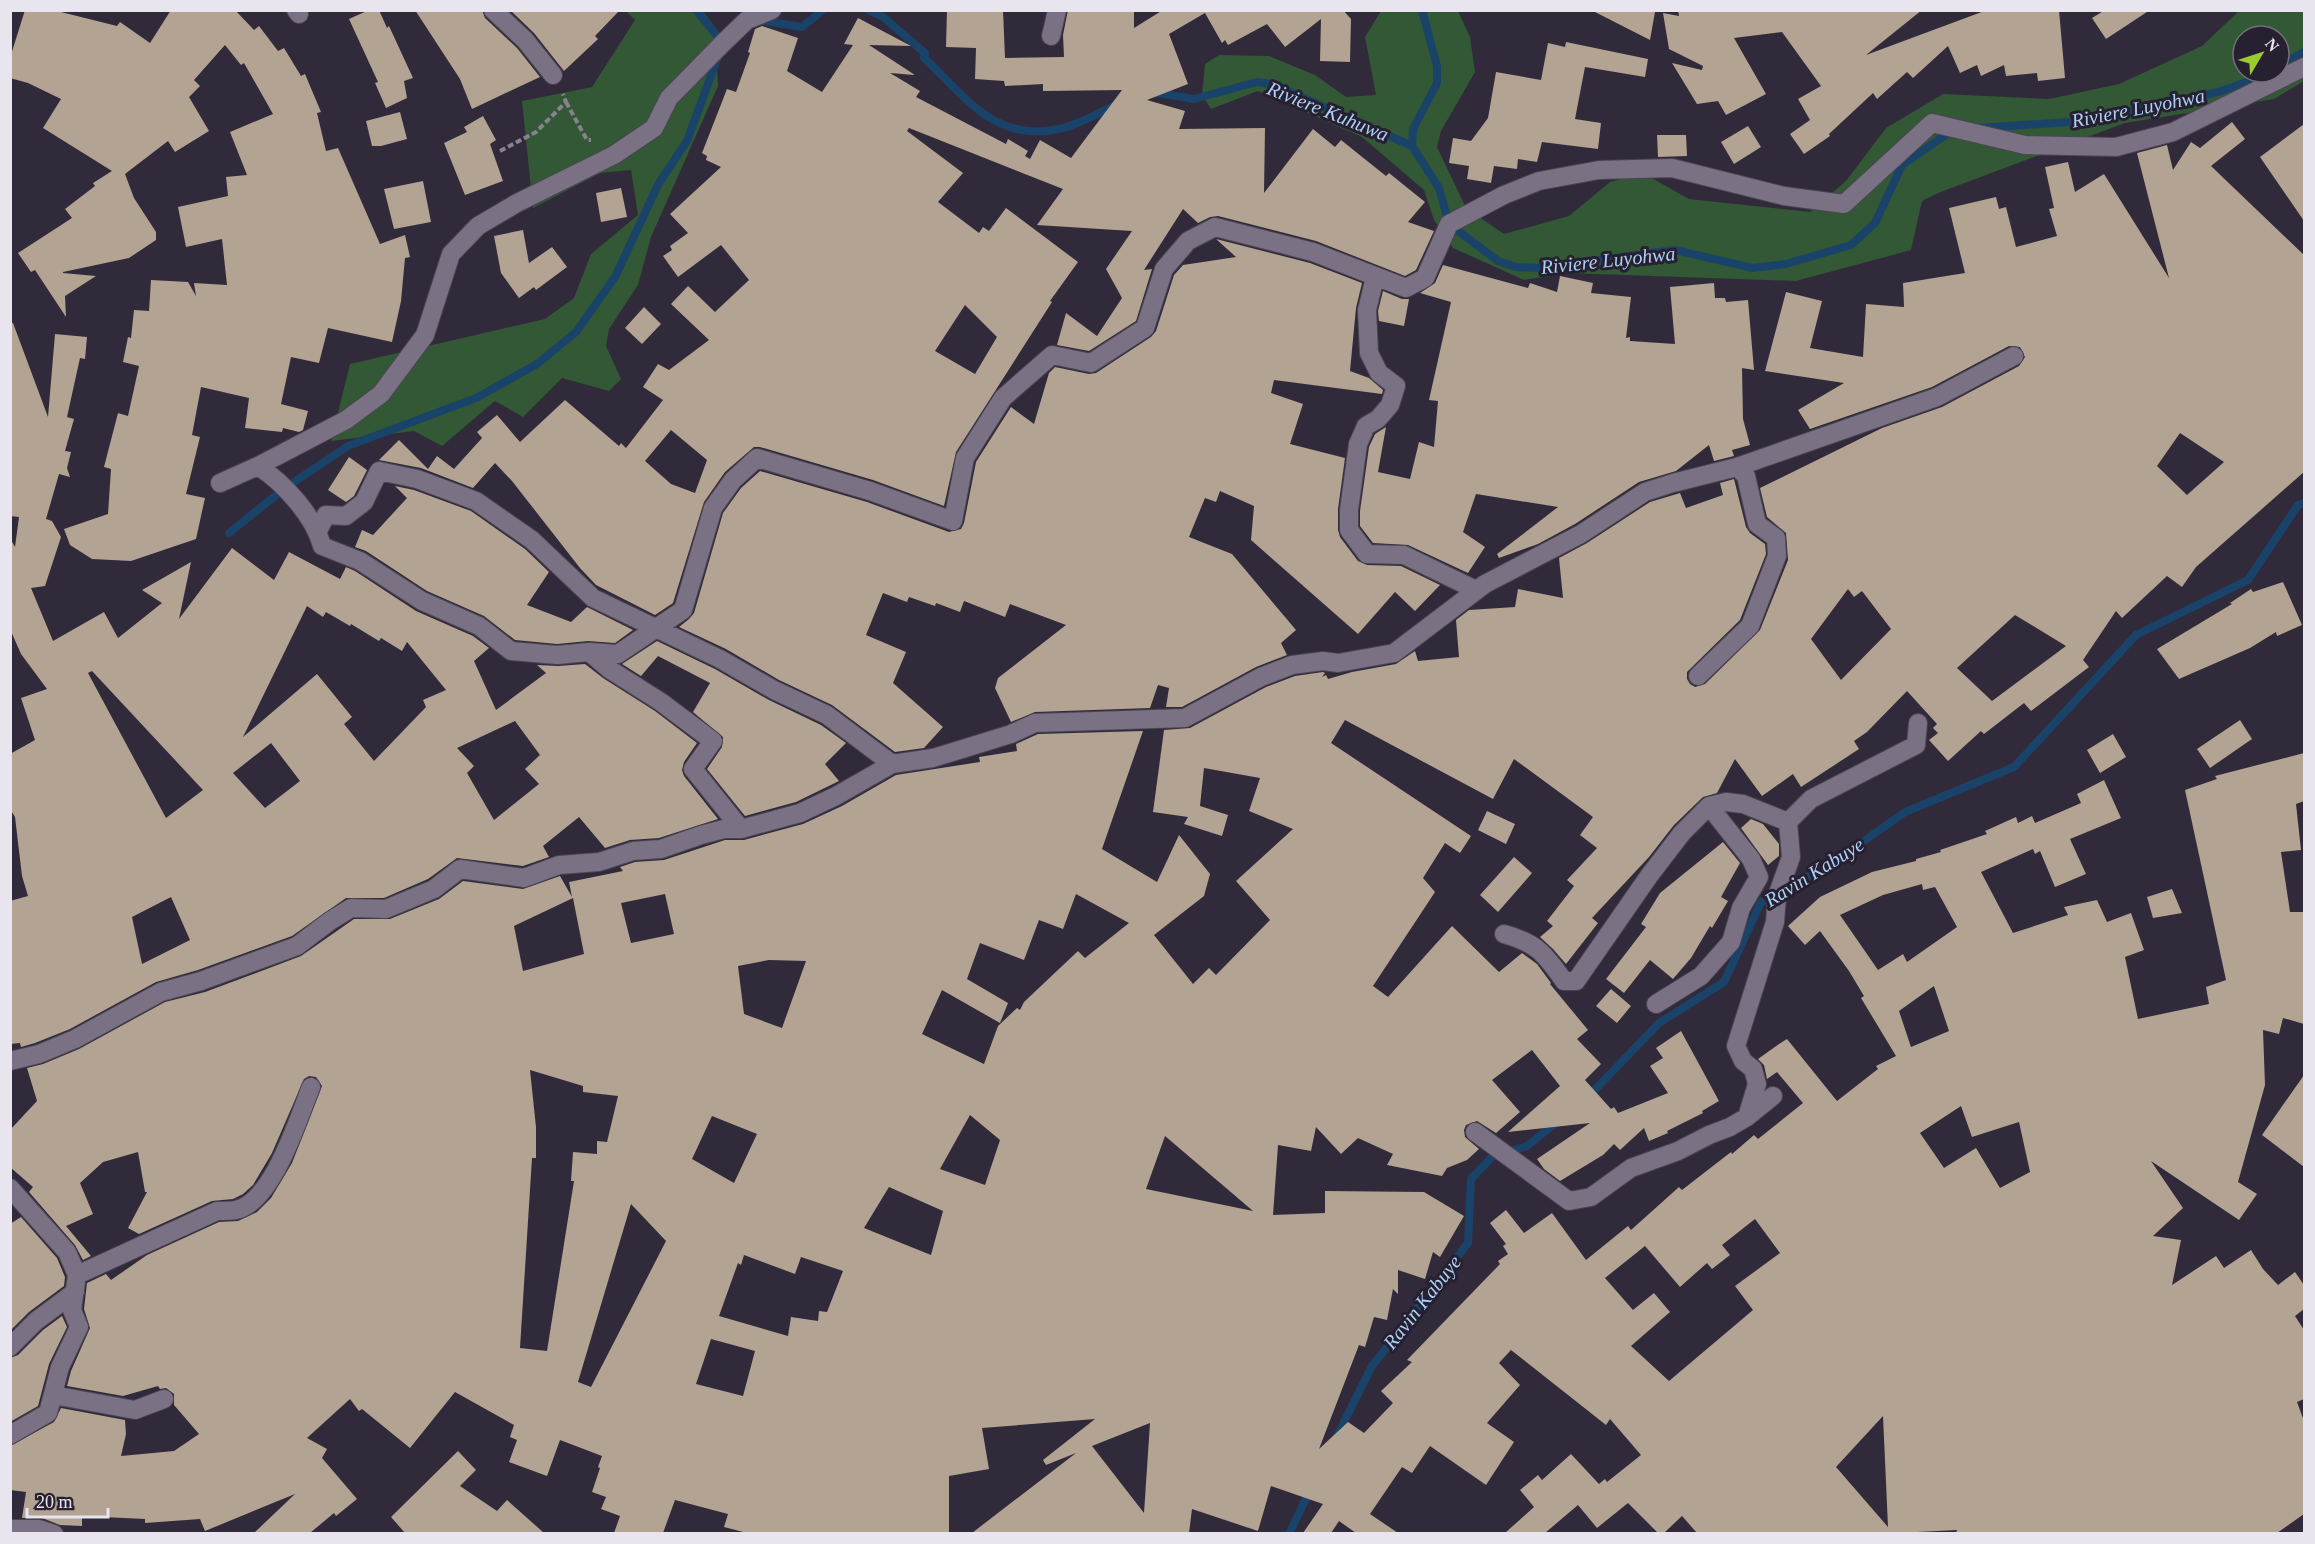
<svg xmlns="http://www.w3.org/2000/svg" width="2315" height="1544" font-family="Georgia,serif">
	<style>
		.green { fill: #325835; fill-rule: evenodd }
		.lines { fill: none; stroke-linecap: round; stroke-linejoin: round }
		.stream { stroke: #1a436a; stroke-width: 8 }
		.building { fill: #b2a392; fill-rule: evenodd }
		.minor-casing { stroke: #4b4552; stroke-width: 20 }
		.path { stroke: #888290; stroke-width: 4; stroke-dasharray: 6 3; stroke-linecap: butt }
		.minor { stroke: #7a7284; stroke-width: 18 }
		.labels { text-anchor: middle; stroke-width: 6; stroke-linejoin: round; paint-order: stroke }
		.water-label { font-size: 20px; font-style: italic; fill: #acd1f7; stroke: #272030 }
	</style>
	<rect width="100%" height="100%" fill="#312a3a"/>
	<path class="green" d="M626,11H703L714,26L718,86L651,237L638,285L609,329L606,346L621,379L609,391L562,378L523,417L495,401L442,446L414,431L331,441L350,364L545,319L574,298L591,254L638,215L631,170L600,173L533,208L522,101L592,87L635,20Z
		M1381,11H1458L1470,37L1475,72L1441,131L1437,147L1466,208L1504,234L1569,216L1610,182L1643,173L1689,199L1810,212L1846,181L1886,128L1943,94L2049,99L2119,84L2202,46L2239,11H2304V81L2274,99L2125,123L1938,193L1922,201L1911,250L1796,281L1567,273L1524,280L1453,248L1434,220L1424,190L1362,137L1258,91L1211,109L1202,95L1205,64L1219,55L1269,56L1315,75L1346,97L1376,95L1365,37ZM2243,36H2279V72H2243Z"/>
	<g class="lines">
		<path class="stream" d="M696,10L723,43L725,42
			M868,10L883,17L925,53L924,58C966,97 995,143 1059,129C1079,125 1100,112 1118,104
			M1422,10L1437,66V83L1413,129L1412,146L1439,188L1449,224L1498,261L1516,267L1538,268L1675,250L1753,268L1786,264L1851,245L1875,223L1902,165L1953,130
			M758,20L802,27L823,10
			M2279,66L2304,52
			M1152,92L1194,99L1257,82L1272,84L1412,146
			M1978,128L2084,121L2218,92L2250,81L2267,72
			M229,533L285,488L348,446L476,398L537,364L576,332L615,277L659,183L687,141L719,54
			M1588,1097L1659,1023L1724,982L1761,902L1777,896L1854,848L1905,812L2014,767L2136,635L2248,580L2298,505L2304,503
			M1337,1436L1372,1366L1468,1243L1471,1179L1492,1157L1527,1146L1557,1122
			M1289,1534L1311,1488"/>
	</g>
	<path class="building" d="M25,10H53L117,26L120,22L150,43L171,10H235L254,30L259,26L278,51L284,48L301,76L305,74L321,112L317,113L326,151L338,148L380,244L405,235L410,257L405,258L401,301L392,342L328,328L319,363L291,357L281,404L308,411L303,430L299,432L283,428L282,432L245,428L249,398L201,387L192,435L200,437L186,494L205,498L196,539L131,561L92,559L70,545L64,529L108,514L111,469L104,467L118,413L128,416L139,366L123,362L128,337L131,338L134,310L149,311L151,280L188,282L196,296L194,283L227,285L222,239L186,247L178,207L228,196L226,177L247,175L230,132L273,114L244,63L241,65L225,45L194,80L200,86L189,97L209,131L175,152L168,141L125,174L134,198L156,232V240L129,258L63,272V273L96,276L65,296L66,317L35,270L31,272L18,253L72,218L65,209L95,186L93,183L112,171L43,128L61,99L28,83L10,78V58Z
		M369,10H379L387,28L389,26L413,78L404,81L407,98L386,108L375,83L378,82L349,19Z
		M415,10H482L485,18L517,48L540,77L472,109L460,79Z
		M510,10H620L595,36L598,39L564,71L534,33Z
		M947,10H1003L1005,58L1064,57L1063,35L1068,10H1134V28L1163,10H1343L1351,19L1350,62L1320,61L1321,19L1285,47L1267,24L1228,45L1225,40L1222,43L1205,13L1169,34L1188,84L1147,100L1185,111L1179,129L1265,128L1264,193L1313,129L1335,147L1341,140L1386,176L1389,173L1425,202L1408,222L1434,231L1416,270L1405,276L1316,241L1218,216L1210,217L1198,223L1183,209L1144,270L1152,269L1136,321L1089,351L1057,345L1066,313L1097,336L1122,298L1106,269L1132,231L1037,225L1063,189L909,128L907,131L963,173L938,202L979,233L983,227L989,231L1006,208L1078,262L1050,301L1052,302L956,452L944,506L873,480L760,447H754L725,472L704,502L673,603L655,615L596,585L580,568L512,481L495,463L473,488L421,468L379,460L399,440L428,469L437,456L454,469L482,438L477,432L497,415L520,442L565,400L619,446L621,443L626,448L663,400L643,387L658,364L669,370L709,340L671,304L688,286L715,312L749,280L721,245L678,277L663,256L672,250L670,246L688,233L670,214L721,167L706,160L707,156L702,153L727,89L736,92L750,53L748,52L755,29L762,26L798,38L787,71L822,92L853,45L844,44L858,18L911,46L869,45L915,75L890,73L920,91L916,97L1006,144L1008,139L1028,151L1025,156L1030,159L1040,140L1071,158L1122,90L1043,91V84L1005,86L1004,81L975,79L976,48L946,47ZM965,305L997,337L975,374L935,351ZM671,430L707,460L695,493L671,484L645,461Z
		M1591,10L1655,12L1650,40Z
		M1678,10H1922L1866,55L1987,10H2059L2065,78L2038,81L2037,73L2006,76L2004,65L1981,76L1977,65L1960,73L1948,46L1913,78L1907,72L1877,99L1873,93L1829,134L1830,136L1804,154L1790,134L1810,120L1798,99L1821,86L1782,32L1734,38L1766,94L1726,115L1718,101L1697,104L1672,63L1702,70L1703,66L1669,49L1663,13L1679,16Z
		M2105,10H2150L2106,39L2092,18Z
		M1566,42L1648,59L1645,77L1585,67L1575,119L1601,123L1598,149L1542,142L1537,162L1518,159L1517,169L1494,166L1491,183L1467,179L1469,166L1449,163L1453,138L1471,141L1488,118L1496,72L1541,80L1548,43L1565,47Z
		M400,112L407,139L381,146H372L366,121Z
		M483,116L496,140L490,144L503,181L465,195L444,143L467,132L464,127Z
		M2232,122L2245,139L2211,166L2304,255V472L2196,567L2182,587L2167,576L2122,618L2116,611L2083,660L2089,667L2031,711L2024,703L1984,734L1981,731L1948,761L1929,740L1938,733L1933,728L1937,724L1907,691L1867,732L1854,741L1859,749L1801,787L1793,774L1762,796L1735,759L1717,793L1703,797L1674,825L1649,857L1592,918L1598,923L1566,964L1553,949L1540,937L1553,926L1547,921L1574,886L1567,880L1597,848L1580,835L1593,817L1514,759L1493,799L1345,720L1331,743L1471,836L1460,853L1445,843L1423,878L1435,892L1373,986L1388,997L1452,926L1499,972L1522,953L1537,964L1551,983L1550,984L1588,1030L1577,1039L1601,1064L1585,1080L1611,1109L1614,1107L1618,1113L1668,1093L1650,1066L1663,1058L1656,1048L1681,1031L1719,1101L1702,1111L1703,1113L1667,1131L1668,1133L1649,1141L1644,1128L1620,1150L1614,1144L1603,1155L1560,1181L1544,1169L1537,1159L1590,1123L1508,1132L1560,1086L1532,1050L1492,1080L1520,1112L1496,1133L1477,1121L1466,1125L1464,1130L1465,1137L1479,1149L1467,1160L1447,1168L1442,1176L1387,1165L1393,1154L1358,1138L1341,1154L1316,1127L1311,1151L1278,1145L1273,1215L1325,1213V1191L1424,1192L1464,1216L1440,1257L1433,1252L1425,1279L1398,1270V1294L1393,1289L1387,1320L1374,1317L1365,1347L1359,1345L1319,1449L1348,1422L1364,1433L1393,1403L1381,1391L1412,1362L1407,1360L1500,1264L1498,1261L1508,1254L1503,1246L1506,1244L1490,1223L1506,1210L1524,1233L1552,1213L1586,1260L1628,1226L1631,1230L1679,1187L1682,1190L1731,1152L1732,1154L1754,1135L1758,1139L1803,1103L1777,1072L1767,1079L1764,1065L1758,1059L1779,1044L1787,1039L1837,1101L1878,1069L1876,1066L1896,1056L1861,998L1864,996L1849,971L1820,931L1805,945L1788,926L1820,897L1872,872L1916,861V859L1941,852L1940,850L1987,834L1985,831L2016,817L2018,823L2032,816L2035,823L2081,803L2077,794L2104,780L2121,818L2070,839L2086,874L2055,887L2040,851L2035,854L2033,849L1981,872L2013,933L2068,915L2064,907L2097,900L2107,922L2131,913L2144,950L2125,957L2138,1019L2209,1004L2206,987L2226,980L2185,790L2217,779L2215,776L2304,753V801L2296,804L2301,850L2281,852L2290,912H2304V1024L2283,1018L2279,1034L2263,1030L2265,1085L2238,1182L2257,1194L2239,1220L2151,1161L2183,1208L2153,1236L2181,1240L2172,1285L2216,1256L2224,1268L2251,1250L2263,1269L2278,1285L2295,1272L2304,1285V1309L2295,1316L2304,1330V1399L2297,1402L2304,1421V1514L2277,1533H1956L1957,1530L1897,1533H1697L1682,1516L1664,1533H1658L1628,1503L1597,1528L1578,1505L1545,1533H1505L1534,1507L1520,1490L1538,1475L1542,1480L1571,1454L1599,1484L1605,1479L1607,1482L1641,1455L1610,1419L1606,1425L1511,1350L1499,1363L1520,1385L1487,1423L1514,1442L1486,1485L1430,1446L1412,1473L1402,1467L1370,1514L1398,1533H1356L1339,1521L1331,1533H1303L1323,1504L1271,1486L1258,1531L1192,1509L1189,1533H972L1076,1453L1046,1465L1043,1460L1095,1419L982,1428L989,1469L949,1476V1533H747L724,1527L728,1514L675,1500L663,1533H614L620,1516L601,1509L606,1497L592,1492L600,1468L598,1467L602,1456L560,1440L547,1476L509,1462L517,1440L510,1437L514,1425L455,1392L410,1448L362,1409L359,1411L350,1399L307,1438L327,1449L322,1458L357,1499L336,1516L334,1513L310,1533H254L295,1494L205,1531L200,1519L145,1523V1519L82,1516V1526L60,1525L42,1518H22L26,1492L10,1490V1446L54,1422L61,1408L125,1420L126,1434L121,1456L174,1451L199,1434L174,1405V1394L166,1388L160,1389L158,1386L123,1396L67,1386L71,1371L90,1328L84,1309L87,1283L106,1274L111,1280L147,1255L219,1222L238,1221L257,1212L271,1198L292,1163L322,1086L316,1077L309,1076L304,1079L272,1153L253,1185L243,1194L233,1199L212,1201L139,1234L128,1228L147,1192H145L138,1152L103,1162L80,1183L93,1214L66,1226L91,1256L83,1260L75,1245L29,1192L33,1187L10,1167V1130L37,1101L27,1068L43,1064L79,1049L165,1002L205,992L301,956L354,919H390L439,899L463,881L523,889L560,876L572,897L569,882L623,871L620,867L635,862L664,860L725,840H744L803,824L842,806L896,775L980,762L979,757L1017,751L1016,744L1038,734L1143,731L1102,849L1157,882L1179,835L1210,874L1204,896L1154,935L1193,984L1209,968L1216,975L1270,920L1236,881L1293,829L1249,811L1260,778L1204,768L1200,806L1228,815L1222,836L1184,824L1188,817L1153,812L1164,730L1190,728L1266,687L1295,676L1323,672L1325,673L1322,677L1326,675L1328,679L1352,672L1396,664L1415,651L1418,661L1459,657L1456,620L1469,610L1515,607L1518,589L1563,598L1559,558L1587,543L1650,502L1680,493L1686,508L1723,495L1720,483L1734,479L1746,527L1750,533L1765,544L1766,554L1740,620L1687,672V679L1690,684L1695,687L1705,684L1760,630L1788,560L1786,533L1767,517L1760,488L1882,428L1942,407L2019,366L2025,357L2020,347L2009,346L1932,387L1810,429L1798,410L1844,383L1765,371L1786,292L1822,301L1810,348L1863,357L1866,304L1904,307L1903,283L1965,273L1949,208L1996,197L1999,209L2006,207L2016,247L2057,236L2049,209L2054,208L2045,167L2068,162L2075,192L2104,174L2169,278L2137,153L2167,145L2173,170L2191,142L2200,148ZM2180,433L2224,462L2187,495L2157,466ZM1848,589L1854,597L1862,591L1891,629L1841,680L1811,639ZM2015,615L2066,646L1992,701L1957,668ZM1922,884L1923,890L1935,887L1957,927L1907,962L1903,954L1878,970L1840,915L1883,895ZM665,894L674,934L631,943L621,903ZM1076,894L1129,923L1085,958L1078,951L1024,1002L1020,1010L1017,1008L998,1026L984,1064L922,1034L942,990L1000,1023L1008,1003L967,979L980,943L1024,960L1039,920L1063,929ZM573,898L584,954L523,971L514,926ZM769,960L806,961L782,1028L744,1014L738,966ZM1934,986L1949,1031L1911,1047L1899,1011ZM530,1070L583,1086V1092L618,1096L607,1142L597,1141V1154L573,1152L571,1181H574L547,1351L520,1348L532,1158H536V1127ZM1961,1106L1972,1137L2019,1122L2030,1172L2000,1188L1976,1148L1944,1168L1920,1133ZM970,1115L1000,1140L985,1185L940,1169ZM712,1116L757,1134L734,1183L692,1159ZM1165,1136L1253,1211L1146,1189ZM889,1187L943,1211L931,1255L864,1228ZM631,1204L666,1241L591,1387L578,1382ZM1755,1219L1780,1253L1735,1286L1753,1310L1669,1381L1631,1346L1670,1312L1654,1293L1633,1310L1605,1278L1645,1246L1680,1287L1707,1263L1712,1269L1730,1255L1722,1245ZM744,1255L795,1274L801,1257L843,1271L827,1312L819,1311L818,1321L791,1317L788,1336L719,1316L738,1263L741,1265ZM711,1339L755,1351L743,1396L696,1384ZM1883,1416L1888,1527L1836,1467ZM1150,1423L1144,1513L1092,1446Z
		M2304,124V221L2260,157Z
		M1748,126L1761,147L1734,164L1721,142Z
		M1657,135H1686L1687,156L1658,157Z
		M423,181L431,222L394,229L384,189Z
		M621,188L627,217L601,222L596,193Z
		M523,230L529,263L552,247L567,267L536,290L534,287L519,298L501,273L494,236Z
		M1216,239L1310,263L1362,283L1356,308L1350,371L1369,378L1383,390L1382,394L1274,380L1271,393L1303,404L1290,444L1345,458L1338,509V530L1340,537L1358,561L1367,565L1401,566L1440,585L1415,611L1395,592L1358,634L1251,540L1254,506L1220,491L1216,502L1205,498L1189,537L1232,554L1296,630L1281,643L1287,655L1256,667L1182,707H1166L1169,688L1158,685L1150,708L1035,712L1011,722L995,688L998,678L1066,625L1010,604L1005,617L964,601L960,612L936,603L935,606L909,597L907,602L883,593L866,635L906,652L893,683L943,727L924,748L895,752L832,705L779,680L726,649L679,627L689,619L694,613L723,513L741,488L760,471L867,502L949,532L961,529L964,523L976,462L1011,407L1034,424L1049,373L1055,367L1089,374L1096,373L1151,337L1156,331L1174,275L1183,265L1236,257Z
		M1443,265L1528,288L1530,283L1557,292L1560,276L1593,283L1591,293L1631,297L1626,338L1630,337V341L1675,344L1670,287L1714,283L1715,298H1725L1726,302L1748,300L1754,370L1742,368L1743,419L1750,445L1732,450L1734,456L1714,461L1709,445L1676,471L1639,482L1575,524L1538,544L1499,558L1497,554L1558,507L1476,494L1463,532L1485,547L1468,573L1408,545L1373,543L1360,526V511L1369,447L1375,434L1386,427L1378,472L1410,479L1419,442L1434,447L1438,401L1429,400L1451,302L1420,293L1435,283Z
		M1383,291L1402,299H1409L1404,326L1379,321L1378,311Z
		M644,307L661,324L642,344L625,328Z
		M10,323H13L48,417L55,334L87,337L85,359L80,358L67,417L74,419L65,451L71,452L67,468L70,477L59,474L46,519L52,521L61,537L45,586L31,588L53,641L104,612L118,638L162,603L142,590L191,562L179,619L232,548L274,580L289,552L340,579L346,567L355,571L416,611L473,636L489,648L474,661L496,710L546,673L537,665L558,666L585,664L603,678L655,711L697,743L684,762L682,770L684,776L718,819L659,838L630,840L605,848L579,817L543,846L549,857L523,866L457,858L428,879L384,898H346L292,936L198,970L156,982L70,1029L35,1043L21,1047L20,1043L10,1044V901L28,896L22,876L15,817L10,809V754L35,740L21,698L47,689L21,654L10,629V538L15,547L19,517L10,516ZM307,606L323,617L326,612L350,626L351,624L379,641L381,638L402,651L407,642L446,690L423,700L426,707L374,761L344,724L352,717L317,674L243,737ZM92,671L203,790L166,818L88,673ZM515,721L540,755L525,769L539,784L494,820L467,773L474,766L457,748ZM271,743L300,781L265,808L233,773ZM171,897L190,940L142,964L132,917Z
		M349,457L367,470L354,496L346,502L328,490Z
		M395,486L414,490L471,511L525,549L549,572L527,605L571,622L587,607L633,630L615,643L588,641L557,644L515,640L484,616L427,591L366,551L355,547L362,530L373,535L407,498Z
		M2283,582L2302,625L2277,636L2276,632L2250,648L2179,679L2157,649L2232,604L2230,603L2251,589L2253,592Z
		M657,641L715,669L769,700L821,725L846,743L825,764L839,781L796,802L745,816L707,769L722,747L723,737L693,712L710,683L658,656L641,676L622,664Z
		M2240,720L2252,739L2210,768L2197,749Z
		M2113,734L2126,757L2100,773L2087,750Z
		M1487,811L1515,824L1506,844L1478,830Z
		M1751,819L1763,824L1779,844V856L1768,865L1741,828Z
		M1723,842L1740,863L1721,897L1728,901L1712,928L1710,926L1691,958L1673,979L1650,960L1624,993L1606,979L1646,927L1641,924L1660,893Z
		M1514,857L1532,873L1498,912L1480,895Z
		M2172,889L2182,913L2153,918L2147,897Z
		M1611,989L1631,1006L1617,1023L1596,1006Z
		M2304,1075V1167L2262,1135Z
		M21,1217L57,1258L65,1277L64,1286L29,1312L10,1331V1224Z
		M62,1316L67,1327L49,1364L38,1406L10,1422V1358L18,1355L43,1330Z
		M458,1451L476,1470L460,1486L497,1511L507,1500L544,1533H405L391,1517Z"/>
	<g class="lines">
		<g class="minor-casing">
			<path id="minor" d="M296,10L299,14
				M493,10L525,40L553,75
				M1051,36L1057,10
				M1375,277L1367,310L1369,353L1379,373L1396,386L1390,405L1378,419L1366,426L1358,444L1349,510V530L1367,554L1404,555L1476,590
				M258,466C284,483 314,516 322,546L360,561L422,601L479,626L511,651L557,655L589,652L609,669L661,702L713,741L693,769L741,829
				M220,483L258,466L346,420L381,394L425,335L451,254L478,226L517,203L614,155L654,128L669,98L723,43L747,20L772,10
				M318,531L326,515L346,516L364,502L379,471L417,479L476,501L532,540L593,598L720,659L774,690L827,715L892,764
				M589,652L618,654L683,610L713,508L733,480L757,458L870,491L953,521L965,458L1003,398L1052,355L1091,363L1145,328L1164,269L1188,241L1215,227L1313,252L1406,288L1425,278L1449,224L1504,195L1539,181L1599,170L1672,168L1784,196L1844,204L1932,123L2025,145L2116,147L2173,132L2304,67
				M1698,676L1750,626L1777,556L1776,538L1757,524L1746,476L1737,467
				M1504,934C1537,943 1545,954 1564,981H1576L1649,876L1682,833L1709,806L1726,802L1743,804L1788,822
				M1656,1004L1701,976L1731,942L1741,908L1759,877L1751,859L1709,806
				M10,1061L39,1054L75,1039L161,992L201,981L297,946L330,921L351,908L386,909L434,889L460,869L524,878L559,865L599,862L633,851L661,849L701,835L724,829H741L800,813L836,796L892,764L933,758L1011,734L1035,723L1185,718L1261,677L1292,665L1323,661L1338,663L1394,653L1485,584L1581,534L1645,492L1673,483L1737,467L1937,397L2014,356
				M1747,1117L1757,1084L1753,1069L1743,1061L1736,1046L1775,922L1777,896L1791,857L1788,822L1811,799L1916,745L1918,723
				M1475,1132L1569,1201L1591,1197L1631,1168L1678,1151L1709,1135L1730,1127L1747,1117L1773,1096
				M10,1188L67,1252L77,1275L72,1310L79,1327L60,1367L48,1413L10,1435
				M77,1275L217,1211C223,1211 230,1211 236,1210C273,1202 298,1119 311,1087
				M10,1347L36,1321L75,1292
				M53,1395L135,1410L164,1399
				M10,1529H39L54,1534"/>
		</g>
		<path class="path" d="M566,102L587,140H591
			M500,151L536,132L566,102L563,94"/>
		<use href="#minor" class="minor"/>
	</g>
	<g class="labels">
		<g class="water-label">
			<text transform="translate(2138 108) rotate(-11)" y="7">Riviere Luyohwa</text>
			<text transform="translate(1328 111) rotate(22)" y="7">Riviere Kuhuwa</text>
			<text transform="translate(1608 260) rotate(-6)" y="7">Riviere Luyohwa</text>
			<text transform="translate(1814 872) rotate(-32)" y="7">Ravin Kabuye</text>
			<text transform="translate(1422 1302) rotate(-52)" y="7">Ravin Kabuye</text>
		</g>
	</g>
	<rect width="2315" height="1544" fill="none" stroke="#e9e5ef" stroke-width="24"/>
	<g transform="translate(2261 54) rotate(51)"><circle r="28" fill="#272030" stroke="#756f7c" stroke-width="1.5"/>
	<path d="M0-4.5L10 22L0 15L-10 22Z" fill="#9cca31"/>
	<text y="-9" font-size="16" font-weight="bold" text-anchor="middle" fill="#e9e5ef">N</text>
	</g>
	<path d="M27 1508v9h81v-9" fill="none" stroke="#e9e5ef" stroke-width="3"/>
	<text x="36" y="1508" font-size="18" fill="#e9e5ef" stroke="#272030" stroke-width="4.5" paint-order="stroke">20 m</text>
</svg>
